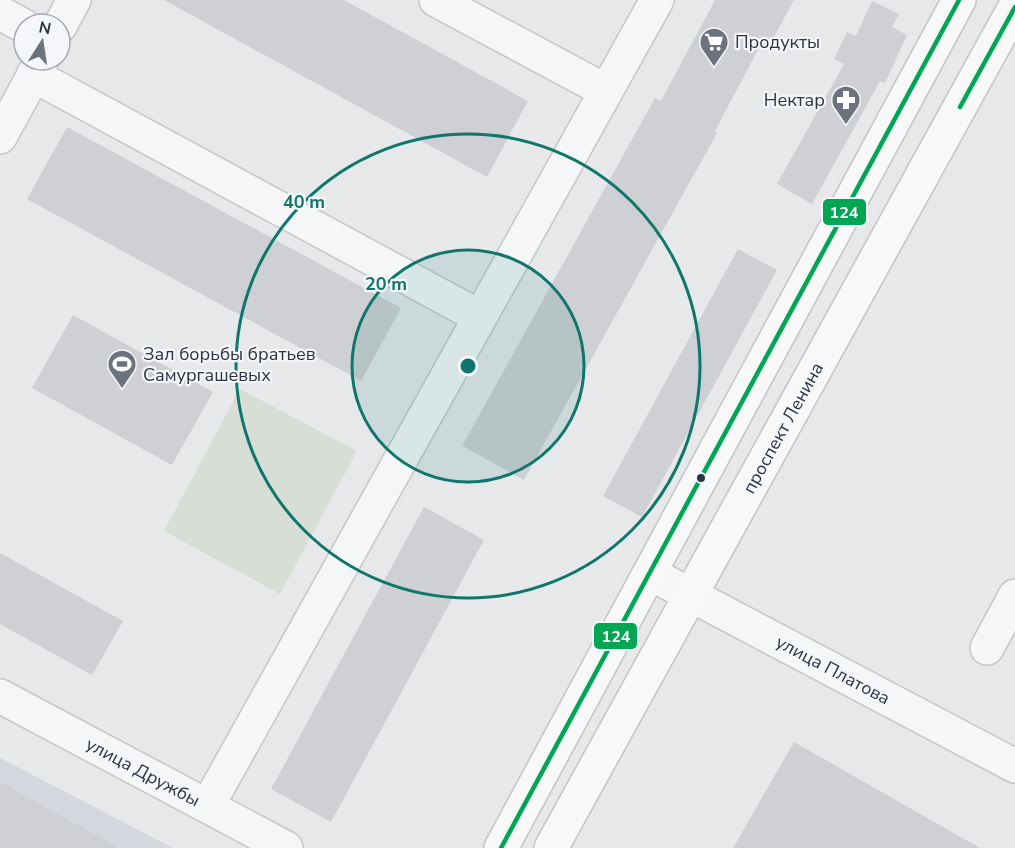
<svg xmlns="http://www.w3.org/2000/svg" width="1015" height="848" font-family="'Nunito Sans',sans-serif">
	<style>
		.built { fill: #d4d7dd }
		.green { fill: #d6ded6 }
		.building { fill: #ced0d3 }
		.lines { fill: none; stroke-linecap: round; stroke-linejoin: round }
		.minor-casing { stroke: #c4c6c8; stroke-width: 36 }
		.major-casing { stroke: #c2c5c8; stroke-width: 36 }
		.minor { stroke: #f5f6f7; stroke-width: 33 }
		.major { stroke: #f8f8f8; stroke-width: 33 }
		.bus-1-casing { stroke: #f4f6f9; stroke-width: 9 }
		.bus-1 { stroke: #00a651; stroke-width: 4.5 }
		.ring { fill: none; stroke: #0f766e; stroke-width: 3 }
		.bus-dot { fill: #2b3445; stroke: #f4f6f9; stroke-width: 2 }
		.labels { text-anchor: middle; stroke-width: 4.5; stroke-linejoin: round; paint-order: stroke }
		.poi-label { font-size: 18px; fill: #2b3445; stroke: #f4f6f9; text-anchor: start }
		.street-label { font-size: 18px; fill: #2b3445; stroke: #f4f6f9 }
		.centre { fill: #0f766e; stroke: #f4f6f9; stroke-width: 3 }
		.ring-label { font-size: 18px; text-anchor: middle; font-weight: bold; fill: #0f766e; stroke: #f4f6f9; stroke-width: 4.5; stroke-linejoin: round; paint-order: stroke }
		.line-badge { stroke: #f4f6f9; stroke-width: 2 }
		.badge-label { font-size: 16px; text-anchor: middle; font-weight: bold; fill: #fff }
	</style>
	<rect width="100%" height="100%" fill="#e6e8ea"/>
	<path class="built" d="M0,758L173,848H0Z"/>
	<path class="green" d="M240,389L357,451L280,594L164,531Z"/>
	<path class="building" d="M164,0H344L528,101L487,177Z
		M715,0H794L766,52L759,48L715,131L717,133L524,480L462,446L655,98L661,101Z
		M872,1L899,14L892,27L907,35L885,83L880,81L812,204L777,184L844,64L834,59L847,32L856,36Z
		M67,127L401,308L361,381L27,199Z
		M738,249L777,270L642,517L603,496Z
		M73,315L213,392L172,465L32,388Z
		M424,507L484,540L331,822L271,789Z
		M0,553L123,621L92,675L0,624Z
		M794,742L980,848H733Z
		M0,782L120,848H0Z"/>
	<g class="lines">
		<g class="minor-casing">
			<path id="minor" d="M436,0L606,91
				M0,13L24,26
				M60,26L74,0
				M33,75L480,317
				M0,137L42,60
				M651,574L1015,766
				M987,648L1015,596
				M0,696L286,848
				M208,805L657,0"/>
		</g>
		<g class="major-casing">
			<path id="major" d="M501,848L959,0
				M551,848L1015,7"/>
		</g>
		<use href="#minor" class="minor"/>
		<use href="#major" class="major"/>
		<g class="bus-1-casing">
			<path id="bus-1" d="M960,107L1015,7
				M501,848L959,0"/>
		</g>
		<use href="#bus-1" class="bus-1"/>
	</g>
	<circle cx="468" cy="366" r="116" fill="#0f766e" fill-opacity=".12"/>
	<g class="ring">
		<circle cx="468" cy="366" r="116"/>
		<circle cx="468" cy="366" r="232"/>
	</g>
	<defs>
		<g id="supermarket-pin" transform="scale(1.5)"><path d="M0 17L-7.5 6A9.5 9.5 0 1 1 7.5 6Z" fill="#6c737f" stroke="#f4f6f9"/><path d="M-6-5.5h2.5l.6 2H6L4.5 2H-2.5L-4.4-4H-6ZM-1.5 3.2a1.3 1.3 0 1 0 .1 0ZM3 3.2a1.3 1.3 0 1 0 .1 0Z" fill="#fff"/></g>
		<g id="pharmacy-pin" transform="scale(1.5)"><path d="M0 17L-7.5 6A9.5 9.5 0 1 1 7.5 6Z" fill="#6c737f" stroke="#f4f6f9"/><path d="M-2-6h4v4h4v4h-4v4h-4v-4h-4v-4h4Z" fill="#fff"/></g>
		<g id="stadium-pin" transform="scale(1.5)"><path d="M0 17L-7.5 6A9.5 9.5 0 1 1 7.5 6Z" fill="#6c737f" stroke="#f4f6f9"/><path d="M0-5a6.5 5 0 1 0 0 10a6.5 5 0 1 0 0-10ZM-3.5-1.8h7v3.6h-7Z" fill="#fff"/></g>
	</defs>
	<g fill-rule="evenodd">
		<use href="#supermarket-pin" x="714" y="42"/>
		<use href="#pharmacy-pin" x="846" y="100"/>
		<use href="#stadium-pin" x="122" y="364"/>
	</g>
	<circle class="bus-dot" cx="701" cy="478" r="5"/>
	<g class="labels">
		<g class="poi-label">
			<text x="735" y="48">Продукты</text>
			<text x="825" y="106" text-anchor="end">Нектар</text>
			<text x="143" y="360">Зал борьбы братьев<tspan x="143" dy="21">Самургашевых</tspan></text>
		</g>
		<g class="street-label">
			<text transform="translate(783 428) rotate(-61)" y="6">проспект Ленина</text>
			<text transform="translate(833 670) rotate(28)" y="6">улица Платова</text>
			<text transform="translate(143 772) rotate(28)" y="6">улица Дружбы</text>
		</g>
	</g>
	<circle cx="468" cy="366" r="9" class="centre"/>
	<g class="ring-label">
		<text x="304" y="208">40 m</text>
		<text x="386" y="290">20 m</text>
	</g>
	<g class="line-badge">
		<rect x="822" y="198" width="45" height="28" rx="6" fill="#00a651"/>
		<rect x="593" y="622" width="45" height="28" rx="6" fill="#00a651"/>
	</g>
	<g class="badge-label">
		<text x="844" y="218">124</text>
		<text x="616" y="642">124</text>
	</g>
	<g transform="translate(42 42) rotate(12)"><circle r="28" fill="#f4f6f9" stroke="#a4a8b1" stroke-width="1.5"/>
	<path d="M0-4.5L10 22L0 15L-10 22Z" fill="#6c737f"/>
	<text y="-9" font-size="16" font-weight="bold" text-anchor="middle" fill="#2b3445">N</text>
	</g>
</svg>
